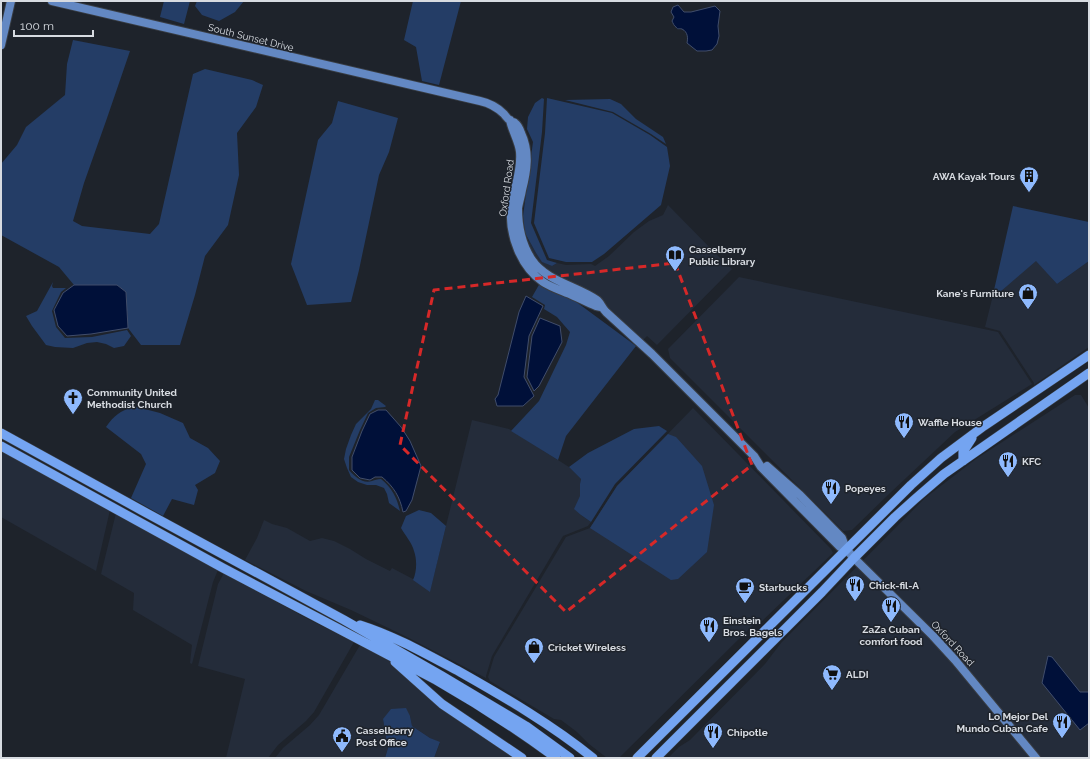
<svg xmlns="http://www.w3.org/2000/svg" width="1090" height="759" font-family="Raleway,sans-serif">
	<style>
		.built { fill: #242c3a }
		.green { fill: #243d66 }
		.water { fill: #001039; stroke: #404d6b }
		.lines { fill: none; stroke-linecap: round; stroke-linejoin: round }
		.secondary-casing { stroke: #383d44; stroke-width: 10 }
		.primary-casing { stroke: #383d44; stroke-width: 10 }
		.secondary { stroke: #6388c3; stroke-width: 8 }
		.primary { stroke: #74a4f1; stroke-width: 9 }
		.marked { fill: none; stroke: #d62828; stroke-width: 3; stroke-dasharray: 8 5; stroke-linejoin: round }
		.labels { text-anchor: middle; stroke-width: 3; stroke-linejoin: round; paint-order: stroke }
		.street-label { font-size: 10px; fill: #d7dbe1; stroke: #1e232b }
		.poi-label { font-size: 10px; font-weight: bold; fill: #d7dbe1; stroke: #1e232b; text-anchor: start }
	</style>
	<rect width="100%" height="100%" fill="#1e232b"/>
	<path class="built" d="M668,205L724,262L732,269L657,345L647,336L642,341L548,271L535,260L526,239L527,237L536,253L543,262L552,266L557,263L566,265L591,264L595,266L609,256L634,232L649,221L663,215Z
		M1036,260L1057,284L1089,261V347L1034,385V383L1000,331L985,327L992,299Z
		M739,277L998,332L1032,384L955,432L890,493L852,530L843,531L670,358L668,349Z
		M1075,395H1081L1089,408V758H668L679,747L690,740L765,664L781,643L925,498L976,459Z
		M693,408L831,549L833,553L759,624L753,625L619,758H607L589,744L577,732L561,720L554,719L490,681L488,677L494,657L566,537L590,528L617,486Z
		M472,420L509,429L569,467L581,479L580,484L581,515L591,522L588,526L563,536L492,656L486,676V678L405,636L351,610L306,591L245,560L257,538L264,520L272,524L287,528L310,541L322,538L334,541L350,549L366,559L390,571L392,568L413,579L430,591Z
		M1,450L110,510L96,571L1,517Z
		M116,513L218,570L213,582L192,664L190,663L192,645L133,610L134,593L101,574Z
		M224,573L308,619L354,642L314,712L306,721L278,745L268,758H226L245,679L198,666L218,584Z
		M360,645L388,658L518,758H434L440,743L430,738L412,726L410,716L383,719L388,748L385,758H275L283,748L310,725L319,715Z"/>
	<path class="green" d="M164,1H190L184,24L160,17Z
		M197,1H244L235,12L219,21L202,15L195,6Z
		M413,1H461L439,85L422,81L416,47L404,40Z
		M73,40L130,51L106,121L84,183L73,221L82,226L150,234L159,224L193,74L205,69L252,80L263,85L256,107L237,133L239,175L228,225L205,256L195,295L180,345H141L128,328L126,292L117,285H74L59,267L1,235V164L17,145L26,127L65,95L67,64Z
		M542,98L544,99L542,132L531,223L547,260L557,263L552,266L542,262L536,253L525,233L523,216L533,142L527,129L528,117L535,103Z
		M547,98L612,113L650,135L667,147L670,166L661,205L604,254L592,262H566L549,258L534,223L545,133Z
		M610,99L621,104L636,119L663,137L666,144L651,134L613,112L565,100Z
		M338,101L398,118L389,152L379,175L359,270L351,302L307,305L291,264L318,140L332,123Z
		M1013,206L1089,222V261L1057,284L1036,261L992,299Z
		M53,282L52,286L53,288H66L61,292L52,311L56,327L65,338L92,337L127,330L131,336L124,346L114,348L106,344L97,342L87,343L73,348L55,347L46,345L32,326L26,316L37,311Z
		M540,283L575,301L636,346L566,436L558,460L511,431L539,401L566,345L570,332L557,317L544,309L545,305L532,297Z
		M375,400H378L386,406L385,407L376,408L368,413L360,430L349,457V470C355,477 363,484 372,481C375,480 377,479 381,479C392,488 397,498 400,511L389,503L387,494L384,488L376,485H367L358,482L351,477L347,468L344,459L346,449L351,435L356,424L371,409Z
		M133,406L160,413L183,423L190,438L208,448L220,461L215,473L195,485L198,490L194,505L172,499L163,516L131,498L146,464L141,454L106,427C114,415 120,412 133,406Z
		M659,426L667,431L615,484L591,522L581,515L574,509L580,496V484L581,479L569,467L588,453L634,429Z
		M668,434L676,437L702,466L714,505L707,552L678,579L671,580L590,528L617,486Z
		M419,510L431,513L446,526L430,592L413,580C417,572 417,559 414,551C412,543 405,535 401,528L406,516Z
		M406,708L410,716L412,726L430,738L440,742L434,758H385L388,748L383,719L391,709Z"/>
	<path class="water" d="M678,5L684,12H691L715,6L720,11L718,26L719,36L717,44L712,50L706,51H697L687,43C688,38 688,32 682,29C678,28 678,30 676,27C674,26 673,23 672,21L674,17L671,12L673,7Z
		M74,285H117L126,292L128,328L91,334L67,336L58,326L54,310L63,293Z
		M526,296L543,306L529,336L524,377L534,396L523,406H497L495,399L498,395L519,312Z
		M540,318L560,326L562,342L539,386L534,391L527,377L532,336Z
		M378,410H386L401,427L410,441L421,466L412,500L406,511L403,512C400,497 394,487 382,477H375L370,480L360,478L352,470V457L362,431L370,414Z
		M1048,656L1052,657L1080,692H1089V723L1080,730L1042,683Z"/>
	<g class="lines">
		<g class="secondary-casing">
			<path id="secondary" d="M52,1L480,101C489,103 497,107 504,114C506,116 507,119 510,120C511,122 514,122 515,123C518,125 520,130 521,133C530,152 527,171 522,190C521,196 519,202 518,208C518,226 522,245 532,260C546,281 577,286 597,300C600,302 602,308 606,312L652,354L754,456L761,467L840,547L846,549
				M1,45L11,1
				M510,120C512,131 519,141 520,152C522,172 513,190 511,209C509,236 521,267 543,282C552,288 563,291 574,296C581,299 588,303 596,306L601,307
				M767,466L800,495L842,538L846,549L854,558L933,636L955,660L1036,758"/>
		</g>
		<g class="primary-casing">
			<path id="primary" d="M1,433L141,510L344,620L442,676L526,726L570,758
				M1,446L223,568L436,680C478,704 518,730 556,758
				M963,461V452L972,438
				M360,625C395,636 428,655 460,672C506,698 552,725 593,758
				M395,662L442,704L522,758
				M637,758L911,485L941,458L984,426L1089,355
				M656,758L822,592L854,558L895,517L915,499L944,474L1089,373"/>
		</g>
		<use href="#secondary" class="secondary"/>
		<use href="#primary" class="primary"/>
	</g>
	<path class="marked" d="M675,263L752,465L566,612L400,445L434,290Z"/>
	<defs>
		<g id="building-pin" transform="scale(1)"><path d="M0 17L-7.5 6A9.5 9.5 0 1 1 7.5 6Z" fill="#8eb9fd" stroke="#1e232b"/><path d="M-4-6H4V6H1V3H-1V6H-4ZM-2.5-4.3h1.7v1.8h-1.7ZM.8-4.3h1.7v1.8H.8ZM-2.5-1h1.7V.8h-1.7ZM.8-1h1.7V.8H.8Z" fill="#111"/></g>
		<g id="library-pin" transform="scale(1)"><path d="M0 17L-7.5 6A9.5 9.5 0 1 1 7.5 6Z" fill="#8eb9fd" stroke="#1e232b"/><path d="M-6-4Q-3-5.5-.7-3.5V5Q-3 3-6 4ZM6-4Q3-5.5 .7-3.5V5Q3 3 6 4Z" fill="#111"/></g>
		<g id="shop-pin" transform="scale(1)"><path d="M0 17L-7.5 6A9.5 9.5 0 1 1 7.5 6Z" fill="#8eb9fd" stroke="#1e232b"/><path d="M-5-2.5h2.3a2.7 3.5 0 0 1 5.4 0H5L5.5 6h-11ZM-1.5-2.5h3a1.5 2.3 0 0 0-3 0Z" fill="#111"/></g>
		<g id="church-pin" transform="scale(1)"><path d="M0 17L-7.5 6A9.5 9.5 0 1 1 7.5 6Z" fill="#8eb9fd" stroke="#1e232b"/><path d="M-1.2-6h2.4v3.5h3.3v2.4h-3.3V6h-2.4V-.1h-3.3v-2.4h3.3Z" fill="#111"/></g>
		<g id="restaurant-pin" transform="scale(1)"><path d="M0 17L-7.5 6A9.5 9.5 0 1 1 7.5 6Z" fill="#8eb9fd" stroke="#1e232b"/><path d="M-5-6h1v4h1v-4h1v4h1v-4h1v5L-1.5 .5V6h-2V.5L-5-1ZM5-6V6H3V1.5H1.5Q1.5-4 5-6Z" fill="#111"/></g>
		<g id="cafe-pin" transform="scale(1)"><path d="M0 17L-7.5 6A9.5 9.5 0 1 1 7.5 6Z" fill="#8eb9fd" stroke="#1e232b"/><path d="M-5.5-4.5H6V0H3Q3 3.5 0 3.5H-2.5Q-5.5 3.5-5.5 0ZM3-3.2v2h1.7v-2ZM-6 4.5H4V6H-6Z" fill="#111"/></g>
		<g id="supermarket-pin" transform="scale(1)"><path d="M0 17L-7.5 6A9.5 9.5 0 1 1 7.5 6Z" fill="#8eb9fd" stroke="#1e232b"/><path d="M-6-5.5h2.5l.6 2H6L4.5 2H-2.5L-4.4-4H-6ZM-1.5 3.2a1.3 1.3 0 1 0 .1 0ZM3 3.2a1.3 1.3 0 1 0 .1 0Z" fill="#111"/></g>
		<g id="civic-pin" transform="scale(1)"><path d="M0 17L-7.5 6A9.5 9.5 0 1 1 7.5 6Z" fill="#8eb9fd" stroke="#1e232b"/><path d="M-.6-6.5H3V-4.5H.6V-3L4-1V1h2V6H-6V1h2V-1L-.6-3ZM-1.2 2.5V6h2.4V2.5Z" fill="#111"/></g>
	</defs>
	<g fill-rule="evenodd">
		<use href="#building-pin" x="1029" y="176"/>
		<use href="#library-pin" x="675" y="255"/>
		<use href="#shop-pin" x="1028" y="293"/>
		<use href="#church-pin" x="73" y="398"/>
		<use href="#restaurant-pin" x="904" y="422"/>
		<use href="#restaurant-pin" x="1008" y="461"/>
		<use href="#restaurant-pin" x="831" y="488"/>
		<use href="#restaurant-pin" x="855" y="585"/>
		<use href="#cafe-pin" x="745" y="587"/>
		<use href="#restaurant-pin" x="891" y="606"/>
		<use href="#restaurant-pin" x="709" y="626"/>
		<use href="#shop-pin" x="534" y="647"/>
		<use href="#supermarket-pin" x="832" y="674"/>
		<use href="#restaurant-pin" x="1062" y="722"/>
		<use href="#restaurant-pin" x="713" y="732"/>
		<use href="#civic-pin" x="342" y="736"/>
	</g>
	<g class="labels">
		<g class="street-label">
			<text transform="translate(251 37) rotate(14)" y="4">South Sunset Drive</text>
			<text transform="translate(506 188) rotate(-82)" y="4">Oxford Road</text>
			<text transform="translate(953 643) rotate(47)" y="4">Oxford Road</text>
		</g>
		<g class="poi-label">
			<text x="1015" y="180" text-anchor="end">AWA Kayak Tours</text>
			<text x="689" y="253">Casselberry<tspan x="689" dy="12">Public Library</tspan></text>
			<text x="1014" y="297" text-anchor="end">Kane's Furniture</text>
			<text x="87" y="396">Community United<tspan x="87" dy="12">Methodist Church</tspan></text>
			<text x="918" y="426">Waffle House</text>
			<text x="1022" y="465">KFC</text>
			<text x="845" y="492">Popeyes</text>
			<text x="869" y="589">Chick-fil-A</text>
			<text x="759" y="591">Starbucks</text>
			<text x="723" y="624">Einstein<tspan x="723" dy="12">Bros. Bagels</tspan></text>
			<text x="891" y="633" text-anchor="middle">ZaZa Cuban<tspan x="891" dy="12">comfort food</tspan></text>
			<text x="548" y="651">Cricket Wireless</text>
			<text x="846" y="678">ALDI</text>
			<text x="1048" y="720" text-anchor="end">Lo Mejor Del<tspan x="1048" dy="12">Mundo Cuban Cafe</tspan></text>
			<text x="356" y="734">Casselberry<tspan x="356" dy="12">Post Office</tspan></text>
			<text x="727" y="736">Chipotle</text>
		</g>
	</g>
	<rect width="1090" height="759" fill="none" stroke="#d7dbe1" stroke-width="4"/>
	<path d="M14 30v6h79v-6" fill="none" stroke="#d7dbe1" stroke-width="2"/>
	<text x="20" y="30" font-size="12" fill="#d7dbe1" stroke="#1e232b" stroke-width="3" paint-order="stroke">100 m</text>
</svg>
